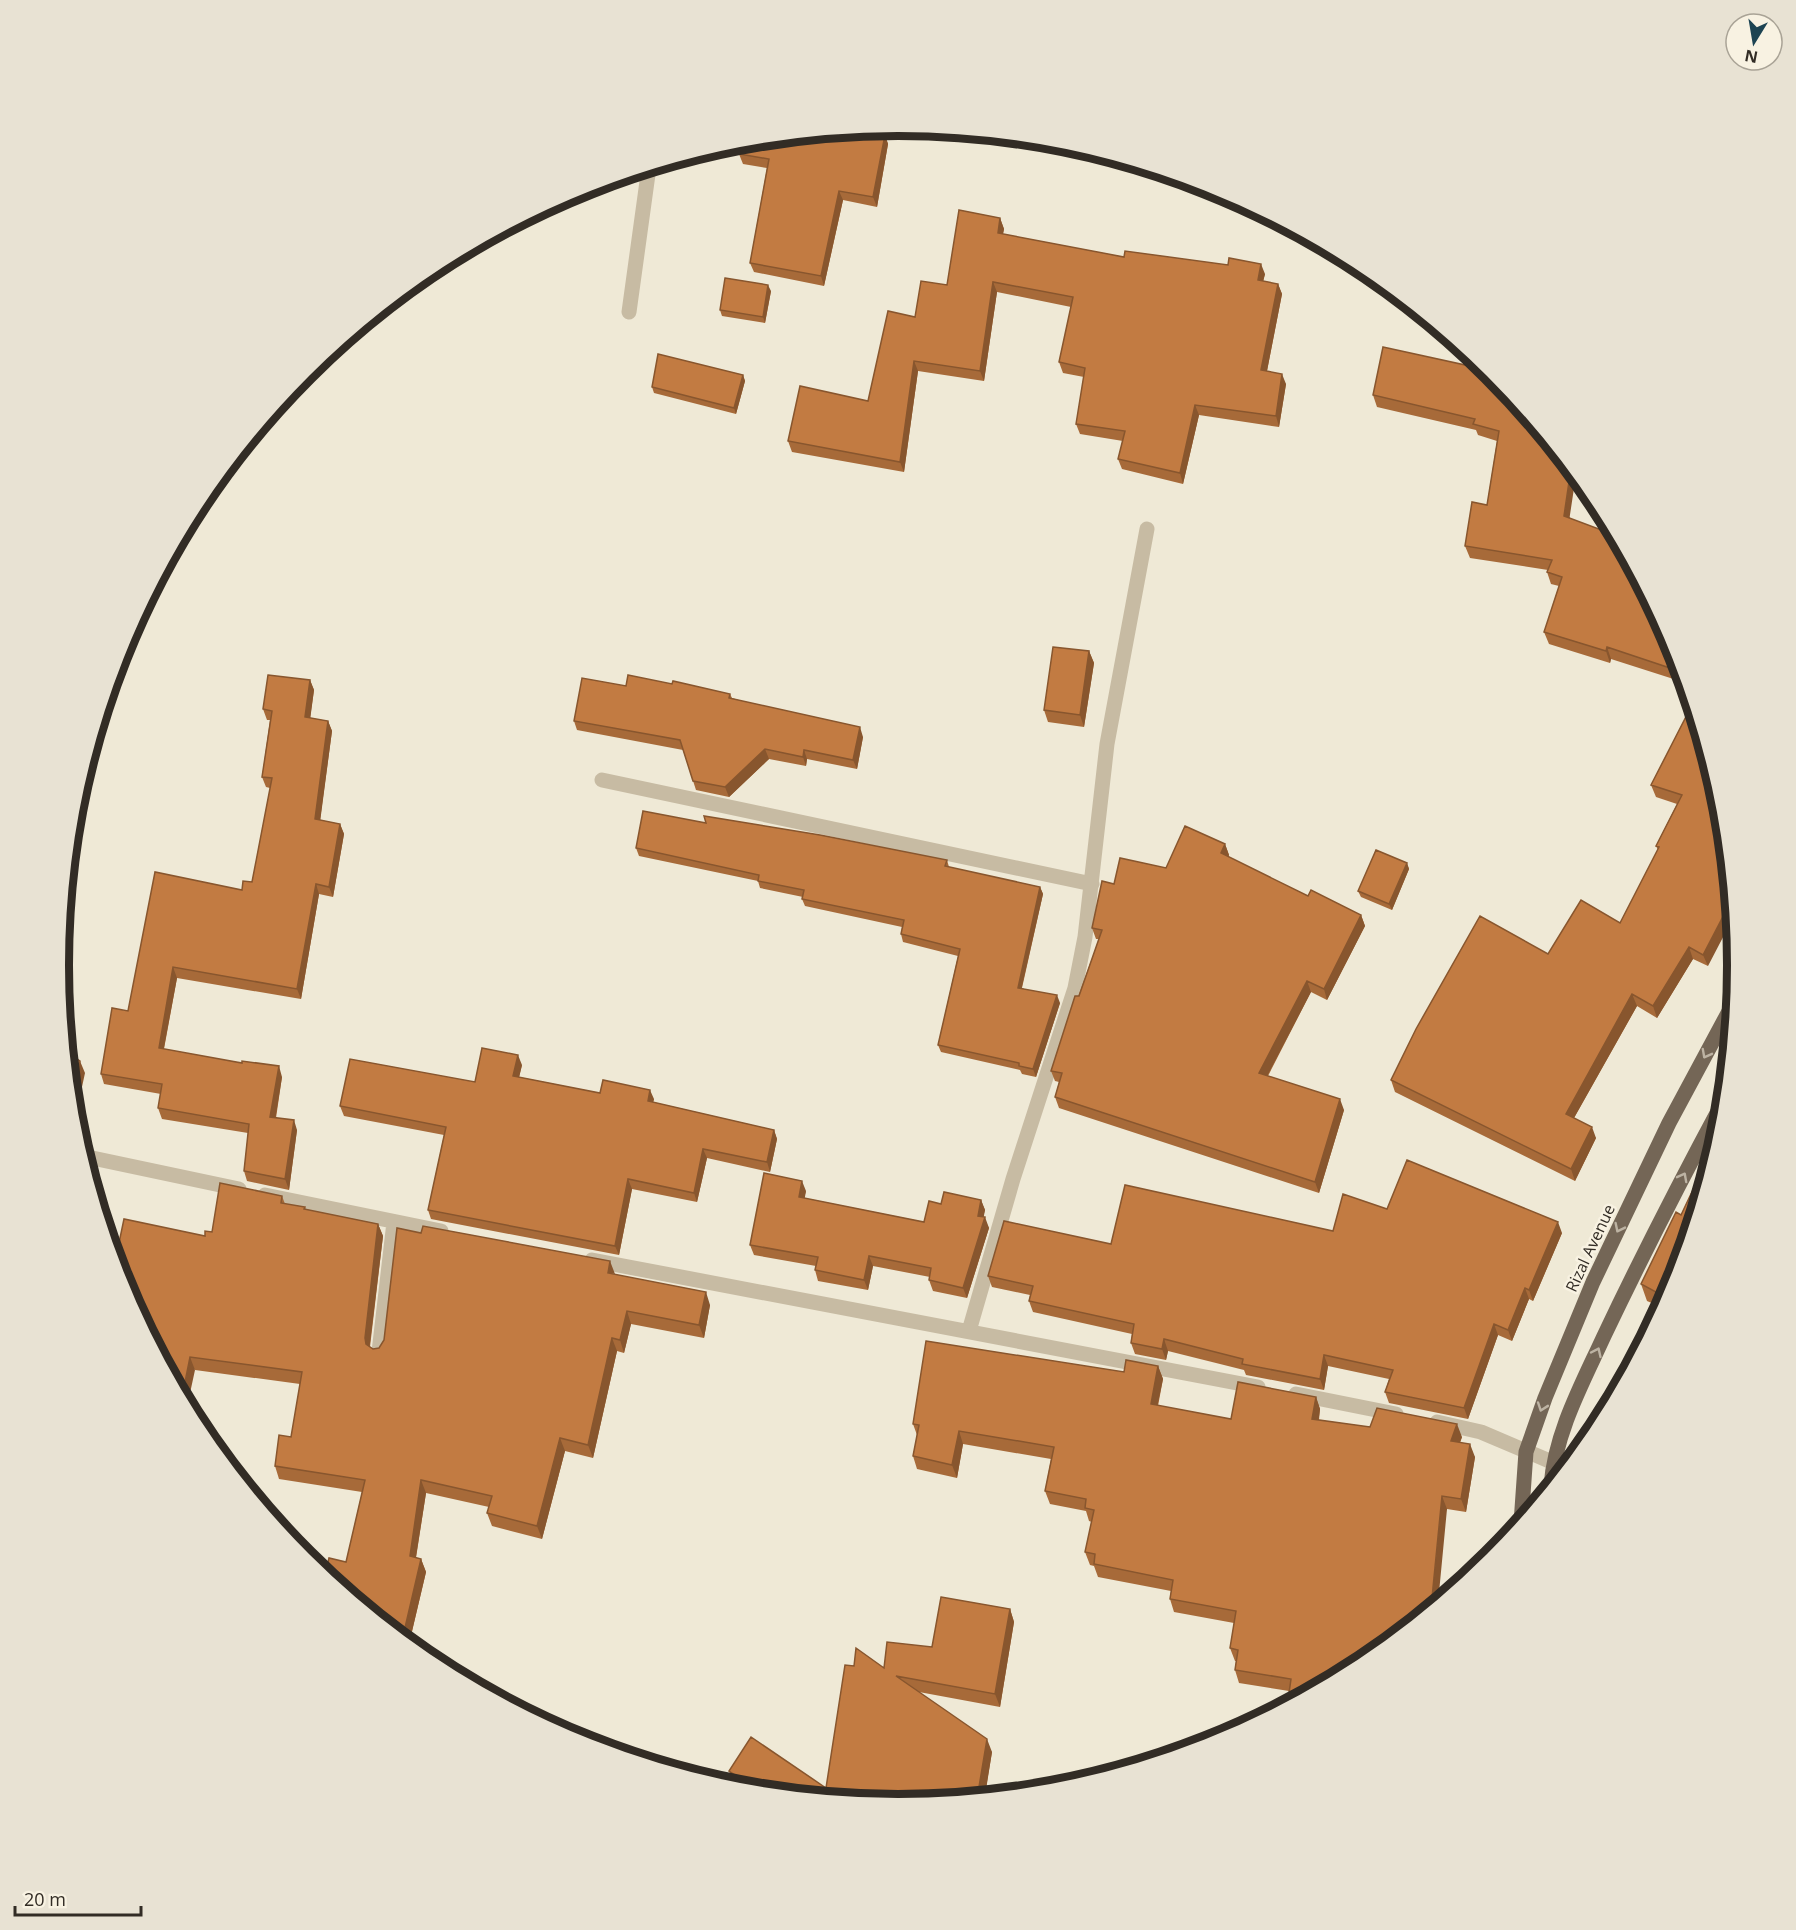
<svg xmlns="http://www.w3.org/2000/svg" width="1796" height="1930" font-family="'Open Sans',sans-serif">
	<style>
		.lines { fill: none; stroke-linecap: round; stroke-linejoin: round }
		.minor { stroke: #c7bba3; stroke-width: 15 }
		.major { stroke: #746656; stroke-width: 15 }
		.wall { fill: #a76a39 }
		.shaded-wall { fill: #88562e }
		.building { fill: #c27b42; stroke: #88562e; stroke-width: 1.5 }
		.oneway { stroke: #bdb3a3 }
		.labels { text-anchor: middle; stroke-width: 5; stroke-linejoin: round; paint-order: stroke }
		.street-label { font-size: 16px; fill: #322c25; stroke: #f8f2e2 }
		.rim { fill: none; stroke: #322c25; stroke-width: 8 }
	</style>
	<rect width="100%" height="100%" fill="#efe9d6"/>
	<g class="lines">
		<path class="minor" d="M629,312L649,167
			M602,780L1092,884
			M83,1156L239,1189
			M265,1195L441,1231
			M592,1260L1258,1387
			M969,1331L1013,1179L1075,988L1085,937L1107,744L1147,529
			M379,1352L394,1222
			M1296,1394L1396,1414
			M1437,1422L1481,1432L1566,1468"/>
		<path class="major" d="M1551,1486C1555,1433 1582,1384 1604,1336C1642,1256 1682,1178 1724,1100
			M1521,1523L1526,1452L1545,1398L1593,1282L1669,1123L1734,1002"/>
	</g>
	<path class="wall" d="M885,135L888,144L877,207L843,200L824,286L754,272L750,263L767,168L743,164L739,154Z
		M1000,218L1004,229L1003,234L1124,257L1265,274L1263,281L1278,284L1282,294L1267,371L1286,384L1279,427L1199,415L1183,484L1122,469L1118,459L1123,441L1080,434L1076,424L1084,377L1063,373L1059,362L1071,307L997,292L984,381L918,371L904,472L792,452L788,441L868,401L915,317L947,285Z
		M771,291L765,323L722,316L720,310Z
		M1470,366L1570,518L1674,644L1686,683L1611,659L1610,663L1549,644L1544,632L1559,586L1551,584L1547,572L1548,570L1470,558L1465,546L1487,505L1497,441L1478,435L1476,430L1377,407L1373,395Z
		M743,375L745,381L736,414L654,393L652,387Z
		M1089,651L1094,663L1084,727L1048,722L1044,710Z
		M310,680L314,690L310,718L328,721L332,731L320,820L340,824L344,834L333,897L319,894L301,999L177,978L164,1049L282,1077L276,1118L297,1130L289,1190L247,1181L244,1171L248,1133L162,1119L158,1108L161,1094L104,1084L101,1074L128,1011L242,890L252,882L270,788L266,787L262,777L270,720H267L263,709Z
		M672,684L730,694L732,698L863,737L857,769L807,759L806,766L769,759L729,797L696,790L683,750L577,730L574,721L626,686Z
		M1692,705L1708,966L1693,959L1657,1018L1637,1006L1574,1118L1596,1138L1575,1181L1395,1092L1391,1080L1548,954L1620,923L1658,850L1656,846L1677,804L1656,797L1651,785Z
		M706,823L947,860L949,867L1040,887L1043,894L1022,988L1060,1003L1036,1077L1022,1074L1020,1070L941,1052L938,1045L958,956L903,942L901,934L902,927L805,906L802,899L803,897L760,888L758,881L639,856L636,848Z
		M1225,844L1229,855L1228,857L1308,896L1361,915L1365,926L1327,1000L1311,992L1268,1076L1344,1110L1319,1193L1059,1108L1055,1097L1059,1082L1055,1081L1051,1071L1099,939H1096L1092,928L1114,884L1166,868Z
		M1407,863L1409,869L1392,910L1361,897L1358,891Z
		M522,1065L519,1077L600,1093L654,1099L653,1102L774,1130L777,1139L770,1172L707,1158L697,1202L632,1189L619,1255L431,1219L428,1210L444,1135L344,1116L340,1106L475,1082Z
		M1721,1129L1654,1304L1647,1301L1641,1284L1681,1215L1707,1159L1706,1155Z
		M806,1191L804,1198L924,1222L941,1204L981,1200L985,1210L983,1217L989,1228L967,1298L933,1291L929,1280L930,1277L873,1266L868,1290L818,1281L815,1270L816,1266L754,1255L750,1245Z
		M282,1196L285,1204L305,1207L306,1210L378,1224L383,1236L370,1347L373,1349L379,1348L615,1275L710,1305L704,1338L631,1324L624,1353L617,1351L593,1458L565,1451L542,1539L492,1526L487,1513L489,1507L426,1493L416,1558L421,1559L426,1572L409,1644L325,1575L346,1562L362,1492L279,1479L275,1466L291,1437L300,1384L195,1370L122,1286L205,1236Z
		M1387,1209L1562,1233L1533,1301L1529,1299L1512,1341L1498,1335L1468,1419L1389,1403L1385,1392L1389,1379L1328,1366L1324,1390L1246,1375L1244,1370L1168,1351L1166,1360L1135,1354L1131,1343L1132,1334L1033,1312L1029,1301L1030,1295L992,1287L988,1276L1111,1244L1333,1231Z
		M1158,1366L1163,1379L1158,1406L1231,1419L1316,1397L1320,1409L1319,1420L1370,1427L1462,1437L1460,1443L1475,1457L1466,1512L1447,1509L1364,1663L1289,1703L1288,1700L1289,1691L1239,1683L1235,1670L1236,1661H1235L1230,1648L1234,1623L1174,1612L1170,1599L1171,1591L1098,1577L1094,1566L1090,1565L1085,1552L1092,1522L1089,1521L1086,1511L1050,1504L1045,1491L1051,1459L963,1444L957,1478L917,1469L913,1456L917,1435L913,1424L1124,1372Z
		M1010,1609L1014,1622L1000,1707L919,1692L992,1752L986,1788L1004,1792L1005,1794L898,1804L742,1789L734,1784L729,1771L826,1788L854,1666L884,1668L932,1647Z"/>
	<path class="shaded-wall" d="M885,135L888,144L877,207L873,197Z
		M839,191L843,200L824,286L821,276Z
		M1000,218L1004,229L1001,243L998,233Z
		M1261,264L1265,274L1261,290L1258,280Z
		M993,282L997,292L984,381L980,371Z
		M1278,284L1282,294L1265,381L1261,370Z
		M768,285L771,291L765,323L763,317Z
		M914,361L918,371L904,472L900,462Z
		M1282,374L1286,384L1279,427L1276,416Z
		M743,375L745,381L736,414L734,408Z
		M1195,405L1199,415L1183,484L1180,473Z
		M1571,468L1576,475L1568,528L1564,516Z
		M1607,647L1611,659L1610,663L1606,651Z
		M1089,651L1094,663L1084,727L1080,715Z
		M310,680L314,690L309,728L305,717Z
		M328,721L332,731L319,830L315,819Z
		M860,727L863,737L857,769L853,760Z
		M765,749L769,759L729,797L725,787Z
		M804,750L807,759L806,766L803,757Z
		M340,824L344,834L333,897L329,887Z
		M1225,844L1229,855L1225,864L1221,853Z
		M1407,863L1409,869L1392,910L1389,904Z
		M316,884L319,894L301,999L297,989Z
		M1040,887L1043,894L1020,995L1018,988Z
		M1731,901L1733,918L1708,966L1703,955Z
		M1361,915L1365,926L1327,1000L1324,989Z
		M1689,947L1693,959L1657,1018L1653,1006Z
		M173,967L177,978L162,1058L159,1048Z
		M1307,981L1311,992L1263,1084L1259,1073Z
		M1632,994L1637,1006L1570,1125L1566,1114Z
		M1057,995L1060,1003L1036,1077L1033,1069Z
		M518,1055L522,1065L517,1086L513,1076Z
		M80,1061L85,1073L74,1124L72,1101Z
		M279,1066L282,1077L274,1127L270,1117Z
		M650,1090L654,1099L651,1111L648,1101Z
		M1340,1099L1344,1110L1319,1193L1315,1182Z
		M294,1120L297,1130L289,1190L285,1179Z
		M1592,1127L1596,1138L1575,1181L1571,1169Z
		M774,1130L777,1139L770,1172L767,1162Z
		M703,1149L707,1158L697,1202L694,1193Z
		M628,1179L632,1189L619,1255L615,1246Z
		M802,1181L806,1191L803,1208L799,1197Z
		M981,1200L985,1210L982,1226L978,1216Z
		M985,1217L989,1228L967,1298L963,1288Z
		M1558,1222L1562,1233L1533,1301L1529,1290Z
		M378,1224L383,1236L369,1351L366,1344L365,1338Z
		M869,1256L873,1266L868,1290L864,1280Z
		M610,1261L615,1274L608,1273Z
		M1525,1288L1529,1299L1512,1341L1508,1330Z
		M706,1292L710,1305L704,1338L699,1325Z
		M627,1311L631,1324L624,1353L620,1340Z
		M1494,1324L1498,1335L1468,1419L1464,1408Z
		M612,1338L617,1351L593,1458L588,1445Z
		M1164,1339L1168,1351L1166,1360L1162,1349Z
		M1324,1355L1328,1366L1324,1390L1320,1379Z
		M190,1357L195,1370L187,1407L182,1397Z
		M1158,1366L1163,1379L1155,1417L1151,1404Z
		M1316,1397L1320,1409L1317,1432L1312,1419Z
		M1457,1424L1462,1437L1455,1454L1451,1441Z
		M959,1431L963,1444L957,1478L952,1465Z
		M560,1438L565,1451L542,1539L537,1526Z
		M1470,1444L1475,1457L1466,1512L1461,1499Z
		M421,1480L426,1493L414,1569L410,1556Z
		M1442,1496L1447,1509L1438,1603L1431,1608Z
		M421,1559L426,1572L409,1644L404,1632Z
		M1010,1609L1014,1622L1000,1707L995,1694Z
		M987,1739L992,1752L985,1796L979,1787Z"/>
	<path class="building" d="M856,130L885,135L873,197L839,191L821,276L750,263L769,159L739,154L741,141Z
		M959,210L1000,218L998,233L1124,257L1125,251L1228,265L1229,258L1261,264L1258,280L1278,284L1261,370L1282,374L1276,416L1195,405L1180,473L1118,459L1125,431L1076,424L1085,368L1059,362L1073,297L993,282L980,371L914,361L900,462L788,441L800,386L868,401L888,311L915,317L921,281L947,285Z
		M725,278L768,285L763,317L720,310Z
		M1383,347L1470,366L1473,356L1492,372L1571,468L1564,516L1615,535L1674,644L1682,672L1607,647L1606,651L1544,632L1562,577L1547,572L1552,560L1465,546L1472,502L1487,505L1499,431L1473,424L1475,419L1373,395Z
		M658,354L743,375L734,408L652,387Z
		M1053,647L1089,651L1080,715L1044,710Z
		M268,675L310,680L305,717L328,721L315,819L340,824L329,887L316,884L297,989L173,967L159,1048L242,1063V1061L279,1066L270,1117L294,1120L285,1179L244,1171L249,1124L158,1108L162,1084L101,1074L112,1008L128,1011L155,872L242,890L243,881L252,882L272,778L262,777L272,711L263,709Z
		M628,675L672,684L673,681L730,694L729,698L860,727L853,760L804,750L803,757L765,749L725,787L693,781L680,740L574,721L582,678L626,686Z
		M1692,705L1721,802L1731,901L1703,955L1689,947L1653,1006L1632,994L1566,1114L1592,1127L1571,1169L1391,1080L1416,1029L1480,916L1548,954L1581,900L1620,923L1659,847L1656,846L1682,795L1651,785Z
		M643,811L706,823L704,816L820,835L947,860L945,866L1040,887L1018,988L1057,995L1033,1069L1019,1066V1063L938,1045L960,949L901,934L904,920L802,899L804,890L758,881L759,875L636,848Z
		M1185,826L1225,844L1221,853L1308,896L1311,890L1361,915L1324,989L1307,981L1259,1073L1340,1099L1315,1182L1055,1097L1062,1073L1051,1071L1075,996H1079L1102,930L1092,928L1102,881L1114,884L1120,858L1166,868Z
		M1376,850L1407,863L1389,904L1358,891Z
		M482,1048L518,1055L513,1076L600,1093L603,1080L650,1090L648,1101L774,1130L767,1162L703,1149L694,1193L628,1179L615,1246L428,1210L446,1127L340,1106L350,1059L475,1082Z
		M67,1052L80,1061L72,1101Z
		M1723,1114L1721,1129L1673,1287L1626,1375L1658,1293L1641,1284L1676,1212L1681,1215L1709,1156L1706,1155Z
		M1407,1160L1558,1222L1529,1290L1525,1288L1508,1330L1494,1324L1464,1408L1385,1392L1393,1370L1324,1355L1320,1379L1242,1364L1243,1359L1164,1339L1162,1349L1131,1343L1134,1324L1029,1301L1033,1286L988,1276L1004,1221L1111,1244L1125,1185L1333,1231L1343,1194L1387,1209Z
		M764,1173L802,1181L799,1197L924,1222L929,1201L941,1204L944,1192L981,1200L978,1216L985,1217L963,1288L929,1280L931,1268L869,1256L864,1280L815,1270L818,1257L750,1245Z
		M220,1183L282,1196L281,1203L305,1207L304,1209L378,1224L365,1338L366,1344L373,1349L379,1348L384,1340L397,1228L421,1233L423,1226L610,1261L608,1273L706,1292L699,1325L627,1311L620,1340L612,1338L588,1445L560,1438L537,1526L487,1513L492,1496L421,1480L410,1556L421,1559L404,1632L390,1629L325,1575L329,1558L346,1562L365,1480L275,1466L279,1435L291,1437L302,1372L190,1357L182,1397L122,1286L115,1262L124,1219L205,1236V1231L212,1232Z
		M926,1341L1124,1372L1126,1360L1158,1366L1151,1404L1231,1419L1238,1382L1316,1397L1312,1419L1370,1427L1377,1408L1457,1424L1451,1441L1470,1444L1461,1499L1442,1496L1431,1608L1364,1663L1294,1701L1288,1700L1291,1679L1235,1670L1238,1650L1230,1648L1236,1611L1170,1599L1173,1580L1094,1564L1095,1554L1085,1552L1094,1510L1085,1508L1086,1499L1045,1491L1054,1447L959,1431L952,1465L913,1456L919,1425L913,1424Z
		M941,1597L1010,1609L995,1694L896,1676L987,1739L979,1787L1004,1792L1002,1794L898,1804L759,1791L729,1771L751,1737L826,1788L845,1665L854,1666L856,1648L884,1668L887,1642L932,1647Z"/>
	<defs><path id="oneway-chevron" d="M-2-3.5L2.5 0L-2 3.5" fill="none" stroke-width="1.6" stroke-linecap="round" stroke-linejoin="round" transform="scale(1.5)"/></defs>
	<g class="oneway">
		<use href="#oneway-chevron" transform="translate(1706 1054) rotate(118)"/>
		<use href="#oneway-chevron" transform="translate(1683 1177) rotate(-62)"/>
		<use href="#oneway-chevron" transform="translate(1619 1228) rotate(116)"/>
		<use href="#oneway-chevron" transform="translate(1597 1352) rotate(-65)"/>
		<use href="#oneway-chevron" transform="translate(1542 1407) rotate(109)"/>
	</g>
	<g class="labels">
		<g class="street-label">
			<text transform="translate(1590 1248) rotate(-65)" y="6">Rizal Avenue</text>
		</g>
	</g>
	<path d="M0 0H1796V1930H0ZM69 965a829 829 0 1 1 1658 0a829 829 0 1 1-1658 0Z" fill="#e8e2d3" fill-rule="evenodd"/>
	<path class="rim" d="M69 965a829 829 0 1 1 1658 0a829 829 0 1 1-1658 0Z"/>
	<g transform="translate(1754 42) rotate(191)"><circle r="28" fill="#f8f2e2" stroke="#a9a396" stroke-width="1.5"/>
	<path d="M0-4.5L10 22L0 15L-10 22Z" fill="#1c4352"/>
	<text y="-9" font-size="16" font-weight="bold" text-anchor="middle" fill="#322c25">N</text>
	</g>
	<path d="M15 1906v9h126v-9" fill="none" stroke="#322c25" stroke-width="3"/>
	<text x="24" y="1906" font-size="18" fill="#322c25" stroke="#f8f2e2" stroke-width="4.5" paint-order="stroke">20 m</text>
</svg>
